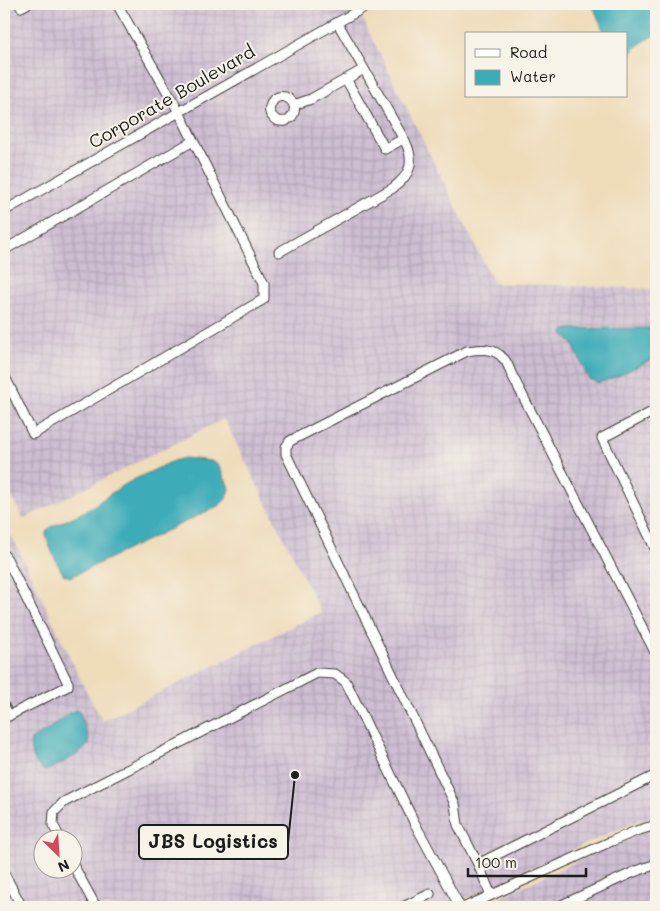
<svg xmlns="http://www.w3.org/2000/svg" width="660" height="911" font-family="Mali,sans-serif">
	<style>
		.industrial { fill: url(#industrial-grid); fill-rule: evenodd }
		.water { fill: #3cacb8; stroke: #2c646a }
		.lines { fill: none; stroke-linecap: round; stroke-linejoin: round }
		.minor-casing { stroke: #3c3934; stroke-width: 11 }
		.minor { stroke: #fff; stroke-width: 9 }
		.labels { text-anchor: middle; stroke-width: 4; stroke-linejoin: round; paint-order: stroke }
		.street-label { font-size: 18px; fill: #1c1c1c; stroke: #f7f3e8 }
		.leader { fill: none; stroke: #1c1c1c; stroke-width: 2 }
		.callout-dot { fill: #1c1c1c; stroke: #f7f3e8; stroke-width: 2 }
		.callout { fill: #f7f3e8; stroke: #1c1c1c; stroke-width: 2 }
		.callout-label { font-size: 19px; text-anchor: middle; font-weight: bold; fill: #1c1c1c }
	</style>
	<defs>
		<pattern id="industrial-grid" width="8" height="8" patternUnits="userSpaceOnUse" patternTransform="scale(1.25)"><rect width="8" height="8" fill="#cdbed2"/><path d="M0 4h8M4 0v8" fill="none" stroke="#afa3b4"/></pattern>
	</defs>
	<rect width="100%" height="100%" fill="#f7f3e8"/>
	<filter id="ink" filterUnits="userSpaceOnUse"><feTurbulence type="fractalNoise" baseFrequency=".02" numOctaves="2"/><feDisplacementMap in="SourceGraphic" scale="10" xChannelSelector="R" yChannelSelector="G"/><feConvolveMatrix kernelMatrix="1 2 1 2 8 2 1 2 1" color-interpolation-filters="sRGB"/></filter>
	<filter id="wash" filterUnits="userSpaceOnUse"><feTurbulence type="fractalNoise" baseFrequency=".0096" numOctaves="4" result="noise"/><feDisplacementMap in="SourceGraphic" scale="20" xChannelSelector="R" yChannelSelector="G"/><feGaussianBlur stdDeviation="1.12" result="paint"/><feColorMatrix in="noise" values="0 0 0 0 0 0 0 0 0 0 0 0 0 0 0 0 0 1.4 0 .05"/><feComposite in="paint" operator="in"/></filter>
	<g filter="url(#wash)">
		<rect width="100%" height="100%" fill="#efdcba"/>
		<path class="industrial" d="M4,4H363L357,8L494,283L656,289V816L638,821L565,853L448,907H4V541L12,536L84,687L103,721L321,612L224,419L23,519L4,481ZM42,838H72V868H42Z
			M656,825V907H478Z"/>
		<path class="water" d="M592,4H656V34L638,45L626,60V34H605Z
			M656,328V357L620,375L599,383L589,379L572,343L563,333L565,330L570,329Z
			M185,458L211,461L218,465L230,489L227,498L220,505L79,573L70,577L64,575C60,570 45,539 46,533C47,530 49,529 51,527L86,511L116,490L133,480L173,461Z
			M77,710L80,713L90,742C83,753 58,766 45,771C35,766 28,750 31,740L49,729L71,712Z"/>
	</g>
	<g filter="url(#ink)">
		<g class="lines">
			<g class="minor-casing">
				<path id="minor" d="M19,4L21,7L27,4
					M346,79L385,149L403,139
					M294,105L311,99L364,69L337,22
					M286,121C280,122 275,121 272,116C269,113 269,108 271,104C277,88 304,100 291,118
					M4,211L370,4
					M4,250L193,141
					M279,252L393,188C410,175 415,163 406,143L364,69
					M4,375L33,434L264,299V283L179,112L117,4
					M656,410L602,438L656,550
					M4,555L7,559L68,683V686L4,718
					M4,706L9,716
					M60,838L53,825L54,812L64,802L317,673L335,674L346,682L414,822L460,907
					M72,863L96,907
					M478,864L656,775
					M4,873L22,907
					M491,895L478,864L458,825L455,804L286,454V447L290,441L467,351C479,349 494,347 503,358C507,361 509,368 511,373L656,654
					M403,907L430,894
					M465,907L612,841L636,831L656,825
					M557,907L634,872L656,864"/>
			</g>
			<use href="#minor" class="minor"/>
		</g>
	</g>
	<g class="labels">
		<g class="street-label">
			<text transform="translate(172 97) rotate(-30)" y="6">Corporate Boulevard</text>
		</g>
	</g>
	<path class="leader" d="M295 775L288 842"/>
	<circle class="callout-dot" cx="295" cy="775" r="5"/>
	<rect class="callout" x="139" y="825" width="149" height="34" rx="5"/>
	<g class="callout-label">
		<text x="213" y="848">JBS Logistics</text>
	</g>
	<rect width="660" height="911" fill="none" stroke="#f7f3e8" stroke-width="20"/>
	<rect x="465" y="32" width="162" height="65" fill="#f7f3e8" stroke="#9f9d96"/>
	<rect x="475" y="49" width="25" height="8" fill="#ffffff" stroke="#9f9d96"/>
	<text x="510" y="58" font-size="15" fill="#1c1c1c">Road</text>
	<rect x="475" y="70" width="25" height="15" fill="#3cacb8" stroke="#9f9d96"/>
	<text x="510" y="82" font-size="15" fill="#1c1c1c">Water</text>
	<g transform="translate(58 854) rotate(155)"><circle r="24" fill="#f7f3e8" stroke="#9f9d96"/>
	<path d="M0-4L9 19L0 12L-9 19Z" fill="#d1495b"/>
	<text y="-8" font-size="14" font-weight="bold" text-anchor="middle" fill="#1c1c1c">N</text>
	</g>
	<path d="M468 868v8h118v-8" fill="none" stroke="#1c1c1c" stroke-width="2.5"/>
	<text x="475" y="868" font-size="15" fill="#1c1c1c" stroke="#f7f3e8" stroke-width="4" paint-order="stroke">100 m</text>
</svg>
